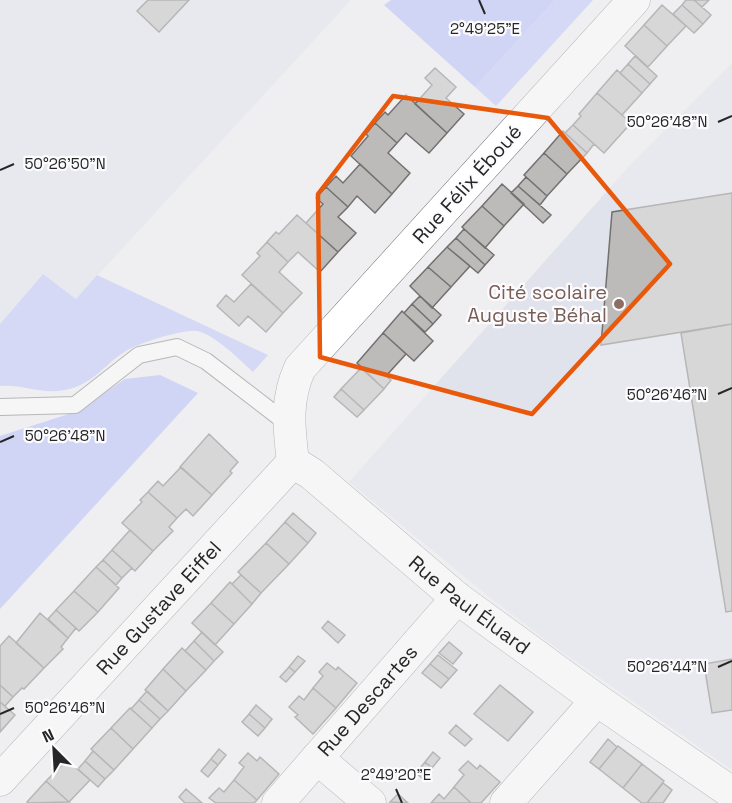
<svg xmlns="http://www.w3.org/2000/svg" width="732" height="803" font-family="'Space Grotesk',sans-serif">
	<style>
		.built { fill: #e1e3ec }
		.green { fill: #b5befa }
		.forest { fill: #abb5fb }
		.building { fill: #bdbbba; stroke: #737170; stroke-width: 1.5 }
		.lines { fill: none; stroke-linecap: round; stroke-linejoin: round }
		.lane-casing { stroke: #747476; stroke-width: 18 }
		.street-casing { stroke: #747476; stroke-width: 33 }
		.lane { stroke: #fff; stroke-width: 16 }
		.street { stroke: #fff; stroke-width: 32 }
		.marked { fill: none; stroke: #e8590c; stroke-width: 4.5; stroke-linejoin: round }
		.ticks { fill: none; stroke: #262627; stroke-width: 2 }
		.education-dot { fill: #8d6e63; stroke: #fcfcff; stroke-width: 2 }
		.labels { text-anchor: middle; stroke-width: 4.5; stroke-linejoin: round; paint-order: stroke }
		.street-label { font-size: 20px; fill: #262627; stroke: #fcfcff }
		.education-label { font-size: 20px; fill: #785e54; stroke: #fcfcff; text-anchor: end }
		.ticks-label { font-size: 15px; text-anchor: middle; fill: #262627; stroke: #fcfcff; stroke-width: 4.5; stroke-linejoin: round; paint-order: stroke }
	</style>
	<rect width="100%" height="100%" fill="#efeff1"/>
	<path class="built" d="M0,0H351L76,299L43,274L0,324Z
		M732,63V770L555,647L488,596L349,482L631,164Z"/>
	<path class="green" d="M555,0H593L496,106L475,87Z
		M43,274L76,299L97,275L268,355L253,372C240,360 214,334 197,331C184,329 138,343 126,351C107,362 97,380 73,388C43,397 27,384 0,386V324Z"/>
	<path class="forest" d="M391,0H555L475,87L384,5Z
		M160,375L198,393L0,609V436L78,411L125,379Z"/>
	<path class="building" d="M148,0H189L159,32L137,11Z
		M686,0H694L711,15L703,24L682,5Z
		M694,0H709L702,7Z
		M662,5L686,26L667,46L644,25Z
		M682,5L703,24L694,33L673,14Z
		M644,25L667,46L648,67L625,46Z
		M635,56L657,76L650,84L628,64Z
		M628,64L650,84L642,93L620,73Z
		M435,68L456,87L446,98L464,114L447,133L415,104L432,85L425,78Z
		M617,70L642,93L622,115L597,93Z
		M597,93L631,123L604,153L573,125L581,116L579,114Z
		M406,95L447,133L429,153L406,133L397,143L375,123L385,112L388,115Z
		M375,123L397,143L388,153L410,173L392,194L351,156L368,136L366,134Z
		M573,125L594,144L587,153L565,133Z
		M563,131L587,153L567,174L544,153Z
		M544,153L567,174L547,196L524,175Z
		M360,164L392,194L375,213L357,196L348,207L326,187L336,176L343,183Z
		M526,177L547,196L540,205L518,186Z
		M502,184L524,204L504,226L482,206Z
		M518,186L551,215L543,223L511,193Z
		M326,187L348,207L338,217L356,233L338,252L306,223L323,204L316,198Z
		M732,193V324L601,345L612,212Z
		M482,206L504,226L485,248L462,227Z
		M297,215L338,252L320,272L298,252L288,262L267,242L276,232L279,234Z
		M464,229L494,255L485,265L456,238Z
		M456,238L485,265L478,273L447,247Z
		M267,242L288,262L279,272L302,293L283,313L242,275L260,256L257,253Z
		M447,247L470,266L451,287L428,267Z
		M428,267L451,287L432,308L410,286Z
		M251,284L283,313L266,332L248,316L239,326L217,306L226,295L234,302Z
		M420,296L441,315L433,324L412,304Z
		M412,304L433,324L425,332L404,313Z
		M402,311L433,341L414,361L383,333Z
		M732,324V611L726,612L681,333Z
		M383,333L406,354L386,376L391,380L384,389L357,363Z
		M361,368L384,389L364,410L341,389Z
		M341,389L364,410L357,417L334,397Z
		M209,434L238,462L230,471L232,473L212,495L180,467Z
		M181,467L212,495L193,516L186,509L177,518L148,492L158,481L163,486Z
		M148,492L177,518L169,527L173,531L153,551L122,523L142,502L140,500Z
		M293,513L316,533L308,543L285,522Z
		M285,522L308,543L289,564L266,543Z
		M130,530L153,551L135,571L112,550Z
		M266,543L289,564L261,593L238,572Z
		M112,550L132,568L122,578L103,560Z
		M103,560L122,578L116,585L96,567Z
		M96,567L119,588L98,612L74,591Z
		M241,575L261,593L252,604L232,584Z
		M230,582L252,604L234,624L211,603Z
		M74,591L98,612L79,631L56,610Z
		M211,603L234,624L215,645L192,623Z
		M56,610L76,628L68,638L48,619Z
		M40,613L68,638L61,647L63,649L44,668L16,643Z
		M328,621L345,635L338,643L322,628Z
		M202,632L223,652L214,661L194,641Z
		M9,636L44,668L24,689L22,688L13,697L0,685V646Z
		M194,641L214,661L206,670L185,651Z
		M449,642L462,653L453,664L439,653Z
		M182,648L206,670L186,691L163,669Z
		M438,655L457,670L449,679L430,664Z
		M298,656L305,661L295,672L289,667Z
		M732,659V710L712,713L704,664Z
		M327,663L336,670L338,667L357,683L336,708L313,688L323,676L319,672Z
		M430,664L449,679L441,688L422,673Z
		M289,667L295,672L286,682L280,677Z
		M163,669L186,691L168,711L145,690Z
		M0,685L13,697L5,706L0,702Z
		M500,685L533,712L508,741L474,714Z
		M313,688L336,708L313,734L295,717L298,715L289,707L299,696L304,700Z
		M147,691L168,711L160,719L139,700Z
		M139,700L160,719L152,728L131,709Z
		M0,702L15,715L0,732Z
		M256,705L272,719L265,728L249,714Z
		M130,708L152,728L133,749L111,728Z
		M249,714L265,728L258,736L242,722Z
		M456,725L472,739L465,746L449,733Z
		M111,728L133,749L114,770L91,749Z
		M608,739L617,747L599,769L590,762Z
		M618,746L642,764L623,788L599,769Z
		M219,749L226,755L218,765L211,759Z
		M93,751L114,770L105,779L85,761Z
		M433,752L440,758L432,768L425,762Z
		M248,753L257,761L260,757L279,774L257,800L234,780L244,767L239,763Z
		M211,759L218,765L208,777L201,771Z
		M67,760L90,780L69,802L46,781Z
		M85,761L105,779L98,787L78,769Z
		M468,761L477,769L480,765L500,782L481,803H471L454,787L464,775L459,770Z
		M425,762L432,768L423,779L416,773Z
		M642,764L664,781L647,803H642L623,788Z
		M234,780L257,800L254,803H216L209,798L219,788L224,792Z
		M46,781L69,802L28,803L27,802Z
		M663,783L672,790L663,803H647Z
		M454,787L471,803H431L439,794L444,799Z
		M186,789L202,803H185L179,797Z
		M398,794L408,803L390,802Z"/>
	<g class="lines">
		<g class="lane-casing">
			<path id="lane" d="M0,407L75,405L139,355L177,347L206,361L288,424"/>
		</g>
		<g class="street-casing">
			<g id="street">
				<path id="s1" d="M634,0L300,368C285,401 289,428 293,462L312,474L457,598L597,700L732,793"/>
				<path d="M317,758L370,803"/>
				<path id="s2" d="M0,780L293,462"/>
				<path id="s3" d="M278,803L457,598"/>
				<path d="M506,803L597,700"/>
			</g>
		</g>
		<use href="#lane" class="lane"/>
		<use href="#street" class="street"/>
	</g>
	<path d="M0 0H732V803H0ZM393,96L548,118L670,264L532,414L320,357L318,194Z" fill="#efeff1" fill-opacity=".55" fill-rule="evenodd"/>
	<path class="marked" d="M393,96L548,118L670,264L532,414L320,357L318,194Z"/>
	<path class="ticks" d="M479,0L485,14M718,122L732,116M0,170L14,164M718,394L732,388M0,442L14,436M718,667L732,661M0,714L14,708M396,789L402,803"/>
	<circle class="education-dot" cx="619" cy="304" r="6"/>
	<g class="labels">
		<g class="street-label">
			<text transform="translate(467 184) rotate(-48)" y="7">Rue Félix Éboué</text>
			<text dy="7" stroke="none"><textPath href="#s1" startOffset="820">Rue Paul Éluard</textPath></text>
			<text dy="7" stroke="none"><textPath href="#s2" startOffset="234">Rue Gustave Eiffel</textPath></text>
			<text dy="7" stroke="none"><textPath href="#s3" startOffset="136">Rue Descartes</textPath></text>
		</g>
		<g class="education-label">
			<text x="607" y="299">Cité scolaire<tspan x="607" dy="23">Auguste Béhal</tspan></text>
		</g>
	</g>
	<g class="ticks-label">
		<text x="485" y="34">2°49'25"E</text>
		<text x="667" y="127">50°26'48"N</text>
		<text x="65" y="169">50°26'50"N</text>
		<text x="667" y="400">50°26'46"N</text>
		<text x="65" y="441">50°26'48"N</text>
		<text x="667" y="672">50°26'44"N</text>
		<text x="65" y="713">50°26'46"N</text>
		<text x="396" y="780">2°49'20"E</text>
	</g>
	<g transform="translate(54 749) rotate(336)" stroke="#fcfcff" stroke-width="4.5" paint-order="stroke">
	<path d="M0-4.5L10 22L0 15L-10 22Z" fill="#262627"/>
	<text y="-9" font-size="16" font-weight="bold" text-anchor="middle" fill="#262627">N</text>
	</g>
</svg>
